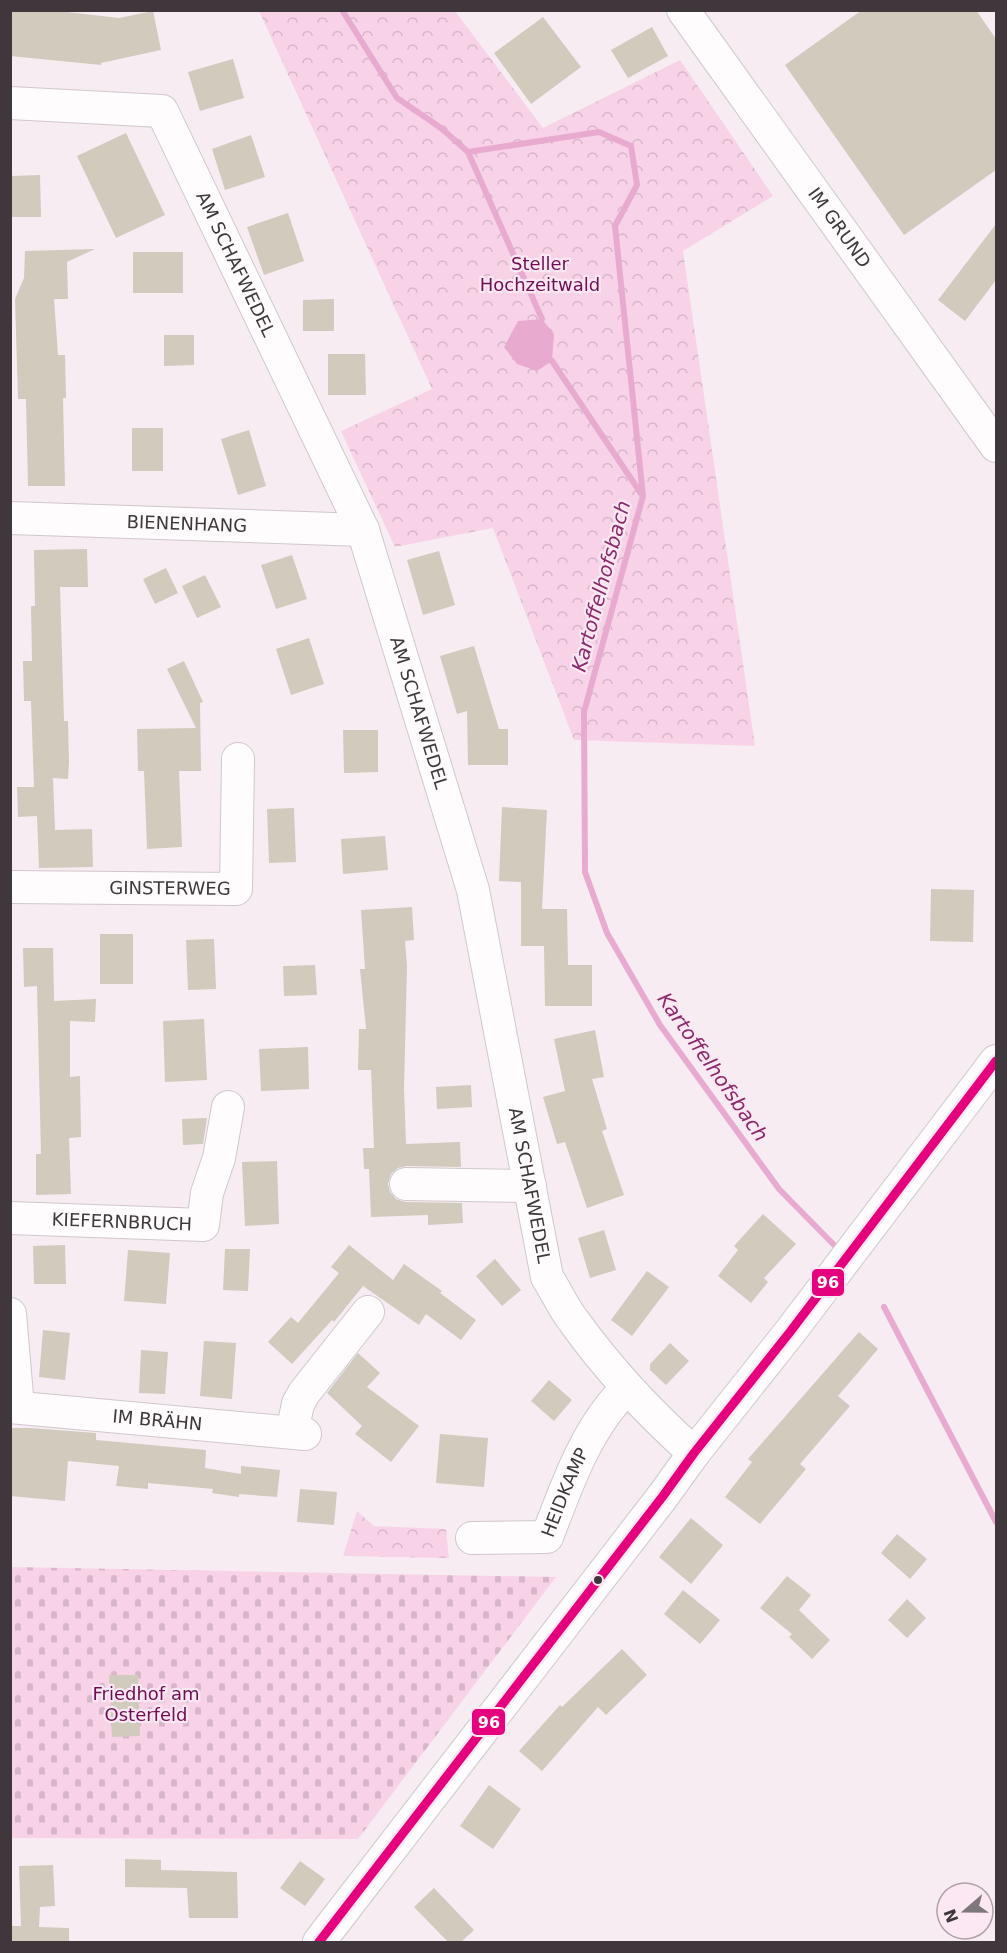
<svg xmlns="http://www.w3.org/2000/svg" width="1007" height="1953" font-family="'DejaVu Sans',sans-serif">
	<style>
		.forest { fill: url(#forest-crowns) }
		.cemetery { fill: url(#cemetery-stones) }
		.water { fill: #e8abcf }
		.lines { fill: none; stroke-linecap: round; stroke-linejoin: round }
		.stream { stroke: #e8abcf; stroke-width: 6 }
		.building { fill: #d0cbbc }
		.minor-casing { stroke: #d0c7cc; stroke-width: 34 }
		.minor { stroke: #fefcfd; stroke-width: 32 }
		.bus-1-casing { stroke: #fce8f2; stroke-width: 14 }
		.bus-1 { stroke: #e5007d; stroke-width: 9 }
		.bus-dot { fill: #3f373b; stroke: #fce8f2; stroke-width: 2 }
		.labels { text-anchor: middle; stroke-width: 4.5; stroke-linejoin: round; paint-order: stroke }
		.street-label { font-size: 18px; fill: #3f373b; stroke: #fce8f2 }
		.park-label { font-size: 18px; fill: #700c53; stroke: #fce8f2 }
		.water-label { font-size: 20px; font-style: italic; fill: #8a296a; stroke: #fce8f2 }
		.line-badge { stroke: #fce8f2; stroke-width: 2 }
		.badge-label { font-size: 16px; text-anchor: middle; font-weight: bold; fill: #fff }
	</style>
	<defs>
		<pattern id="forest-crowns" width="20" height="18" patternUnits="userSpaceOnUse" patternTransform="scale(1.5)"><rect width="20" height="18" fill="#f8d3e8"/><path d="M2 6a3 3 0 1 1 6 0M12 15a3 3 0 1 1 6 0" fill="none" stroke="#d6b6c8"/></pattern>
		<pattern id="cemetery-stones" width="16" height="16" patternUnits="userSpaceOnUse" patternTransform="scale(1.5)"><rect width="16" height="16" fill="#f8d3e8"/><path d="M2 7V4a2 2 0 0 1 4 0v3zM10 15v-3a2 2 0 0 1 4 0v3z" fill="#d6b6c8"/></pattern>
	</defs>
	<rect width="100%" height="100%" fill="#f7ecf2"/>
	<path class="forest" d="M259,11H455L543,128L680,60L773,196L683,251L755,746L574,740L493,528L395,547L341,431L432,389Z
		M357,1511L374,1526L446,1529L449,1558L343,1556Z"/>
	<path class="cemetery" d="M11,1567L556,1577L358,1839L11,1838Z"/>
	<path class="water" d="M542,319L554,334L552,361L537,371L517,364L504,347L518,321Z"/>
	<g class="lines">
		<path class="stream" d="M342,10L397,98L441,128L468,152L599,132L631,146L637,185L615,226L643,496L584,712L585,872L607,933L660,1025L779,1189L837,1248
			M468,152L542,319
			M552,361L642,495
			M884,1307L996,1522"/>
	</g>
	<path class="building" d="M10,10H50L119,18L153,11L161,50L101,63V65L10,56Z
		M862,10H976L996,39V170L904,235L785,65Z
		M543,17L581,67L531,104L494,53Z
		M652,27L668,56L628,78L611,50Z
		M233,59L244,98L200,111L188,72Z
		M126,133L165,215L116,238L77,156Z
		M251,135L265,177L225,190L212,149Z
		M40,175L41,217H10V176Z
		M288,213L304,261L264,275L247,227Z
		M996,224V280L965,321L938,300Z
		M95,249L67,262L68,299H54L58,355H65L66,398H63L65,486H28L26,399H18L15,299L24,278L25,251Z
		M133,252H183V293H133Z
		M334,299V331H303V300Z
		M164,335H194V365L164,366Z
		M328,354H365L366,395H328Z
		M132,428H163V471H132Z
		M249,430L266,486L238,495L221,439Z
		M87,549L88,587H60L64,721H68L69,763L68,779L53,778L55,830L92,829L93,867L39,868L37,816L18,817L17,787H34L31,701H24L23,661H32L31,606H35L34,550Z
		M439,551L455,605L423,615L407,560Z
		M292,555L307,599L276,609L261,565Z
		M166,568L178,593L155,604L143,579Z
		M205,575L221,607L197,618L182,586Z
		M309,638L324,684L291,695L276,649Z
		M474,646L499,729H508V765H468L467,711L457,714L440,656Z
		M184,661L203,702L200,703L201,771H179L182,847L147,849L144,771H138L137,729L196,728L167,669Z
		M343,730H378V772L344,773Z
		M502,807L547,810L542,909H567L568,965H592V1006H545L544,946H521V882L499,881Z
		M294,808L296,862L269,863L267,809Z
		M385,836L388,870L343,874L341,839Z
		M931,889L974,890L973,942L930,941Z
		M412,907L414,940L405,941L407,966L404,1088L406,1144L460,1142L461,1167L406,1166L398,1168L391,1174L388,1184L390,1192L396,1199L405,1202L462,1203L463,1223L428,1225V1215L371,1217L369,1169H364L363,1148H374L371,1070H358L359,1029H366L360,969H365L361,910Z
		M100,934H133V984H100Z
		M214,939L216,989L188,990L186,940Z
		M23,948H53L54,1001L96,999L95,1022L70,1021V1077L80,1076L81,1137L69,1138L71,1194L36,1195V1154H41L37,986L24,987Z
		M315,965L317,995L284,996L283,966Z
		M204,1019L207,1080L165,1082L163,1021Z
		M595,1030L604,1077L592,1079L607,1129L602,1131L624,1195L587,1208L565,1142L557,1144L543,1097L565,1091L554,1039Z
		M308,1047L309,1089L261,1091L259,1049Z
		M471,1085L472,1107L437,1109L436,1087Z
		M207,1118L203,1144L183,1145L182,1119Z
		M277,1161L279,1224L245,1226L242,1162Z
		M763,1214L796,1244L764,1278L768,1282L751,1303L718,1276L738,1250L734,1246Z
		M604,1230L616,1270L590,1278L578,1238Z
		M65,1245L66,1284H34L33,1246Z
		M349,1245L393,1280L404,1264L442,1291L440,1293L476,1320L461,1340L426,1314L419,1325L363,1286L334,1322L332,1320L292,1364L268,1342L291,1317L298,1323L339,1273L331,1267Z
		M225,1249H250L248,1291L223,1290Z
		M128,1250L170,1253L166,1304L124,1301Z
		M495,1259L521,1290L502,1306L476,1276Z
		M647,1271L669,1287L632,1336L611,1320Z
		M43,1330L70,1333L65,1380L39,1377Z
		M859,1332L878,1349L838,1396L850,1406L800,1464L806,1469L760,1524L725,1497L752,1462L748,1459Z
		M204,1341L236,1343L232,1399L200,1396Z
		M670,1343L689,1361L666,1385L650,1370V1364Z
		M141,1350L168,1352L165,1394L139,1393Z
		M358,1353L380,1373L367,1387L419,1426L391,1462L355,1434L362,1426L327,1393Z
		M549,1380L572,1400L554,1421L531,1401Z
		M10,1428H30L96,1433V1440L206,1450L205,1468L241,1474V1466L280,1470L277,1497L239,1494V1497L212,1493L213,1489L148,1483V1489L116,1486L119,1466L68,1461L65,1501L10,1496Z
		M440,1434L488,1438L484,1487L436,1483Z
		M300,1489L337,1492L334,1525L297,1522Z
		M691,1518L723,1545L691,1584L659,1557Z
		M897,1534L927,1559L910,1579L881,1553Z
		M787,1576L811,1595L799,1610L830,1640L812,1659L789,1637L792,1634L760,1608Z
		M683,1590L720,1620L700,1644L664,1614Z
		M907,1599L926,1618L907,1638L888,1620Z
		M622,1649L647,1675L606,1715L598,1707L542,1771L519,1751L560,1705L562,1707Z
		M109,1675H138L140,1736L112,1737Z
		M489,1785L521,1809L493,1849L460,1826Z
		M125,1859L161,1860V1870L237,1872L238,1918H189L187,1888L125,1887Z
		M300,1861L325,1879L305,1906L280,1888Z
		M53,1865L55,1906L40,1907L39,1927L69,1928V1942H10L11,1926H21L19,1866Z
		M434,1888L474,1930L461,1942H448L414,1907Z"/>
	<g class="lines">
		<g class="minor-casing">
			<g id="minor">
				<path id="s1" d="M683,10L996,446"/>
				<path id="s2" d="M10,103L162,111L363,530L473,890L547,1277C556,1291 563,1307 573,1320C608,1369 649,1413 694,1453"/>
				<path id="s3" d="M10,518L363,530"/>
				<path id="s4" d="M10,887L236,889L238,759"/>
				<path d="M406,1184L530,1186"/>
				<path id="s5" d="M10,1218L203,1225L207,1193L219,1158L228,1107"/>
				<path d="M10,1314L18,1407"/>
				<path id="s6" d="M10,1407L305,1434"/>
				<path d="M292,1432L298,1404L304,1393L368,1312"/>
				<path id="s7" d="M472,1538L547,1537C567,1485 586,1428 627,1388"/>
				<path d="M319,1942L663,1496L694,1453L790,1332L996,1061"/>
			</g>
		</g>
		<use href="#minor" class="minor"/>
		<g class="bus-1-casing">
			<path id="bus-1" d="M319,1942L663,1496L694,1453L790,1332L996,1061"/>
		</g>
		<use href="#bus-1" class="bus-1"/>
	</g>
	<circle class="bus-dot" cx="598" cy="1580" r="5"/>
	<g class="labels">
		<g class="street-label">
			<text dy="6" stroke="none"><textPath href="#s1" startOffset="268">IM GRUND</textPath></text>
			<text dy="6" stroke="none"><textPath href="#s2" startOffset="322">AM SCHAFWEDEL</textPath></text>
			<text dy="6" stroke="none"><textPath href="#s3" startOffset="177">BIENENHANG</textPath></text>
			<text dy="6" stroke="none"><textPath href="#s2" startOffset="808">AM SCHAFWEDEL</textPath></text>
			<text dy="6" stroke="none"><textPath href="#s4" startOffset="160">GINSTERWEG</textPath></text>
			<text dy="6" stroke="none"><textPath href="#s2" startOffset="1294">AM SCHAFWEDEL</textPath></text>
			<text dy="6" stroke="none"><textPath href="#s5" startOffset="112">KIEFERNBRUCH</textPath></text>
			<text dy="6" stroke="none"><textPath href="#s6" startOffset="148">IM BRÄHN</textPath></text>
			<text dy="6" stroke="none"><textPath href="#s7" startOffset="123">HEIDKAMP</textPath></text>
		</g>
		<g class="park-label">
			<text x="540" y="270">Steller<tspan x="540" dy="21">Hochzeitwald</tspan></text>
			<text x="146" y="1700">Friedhof am<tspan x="146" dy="21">Osterfeld</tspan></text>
		</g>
		<g class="water-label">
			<text transform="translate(601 586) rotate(-75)" y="7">Kartoffelhofsbach</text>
			<text transform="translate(713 1067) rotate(55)" y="7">Kartoffelhofsbach</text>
		</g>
	</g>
	<g class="line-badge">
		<rect x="811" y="1268" width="34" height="29" rx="6" fill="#e5007d"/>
		<rect x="471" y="1708" width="35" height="28" rx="6" fill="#e5007d"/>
	</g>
	<g class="badge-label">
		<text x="828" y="1288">96</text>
		<text x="489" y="1728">96</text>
	</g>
	<rect width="1007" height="1953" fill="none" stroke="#3f373b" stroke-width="24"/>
	<g transform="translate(965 1911) rotate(250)"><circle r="28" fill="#fce8f2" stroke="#b0a1a9" stroke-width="1.5"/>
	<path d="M0-4.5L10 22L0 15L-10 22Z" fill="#7f767b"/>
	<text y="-9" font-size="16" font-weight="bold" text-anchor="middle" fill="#3f373b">N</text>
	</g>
</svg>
